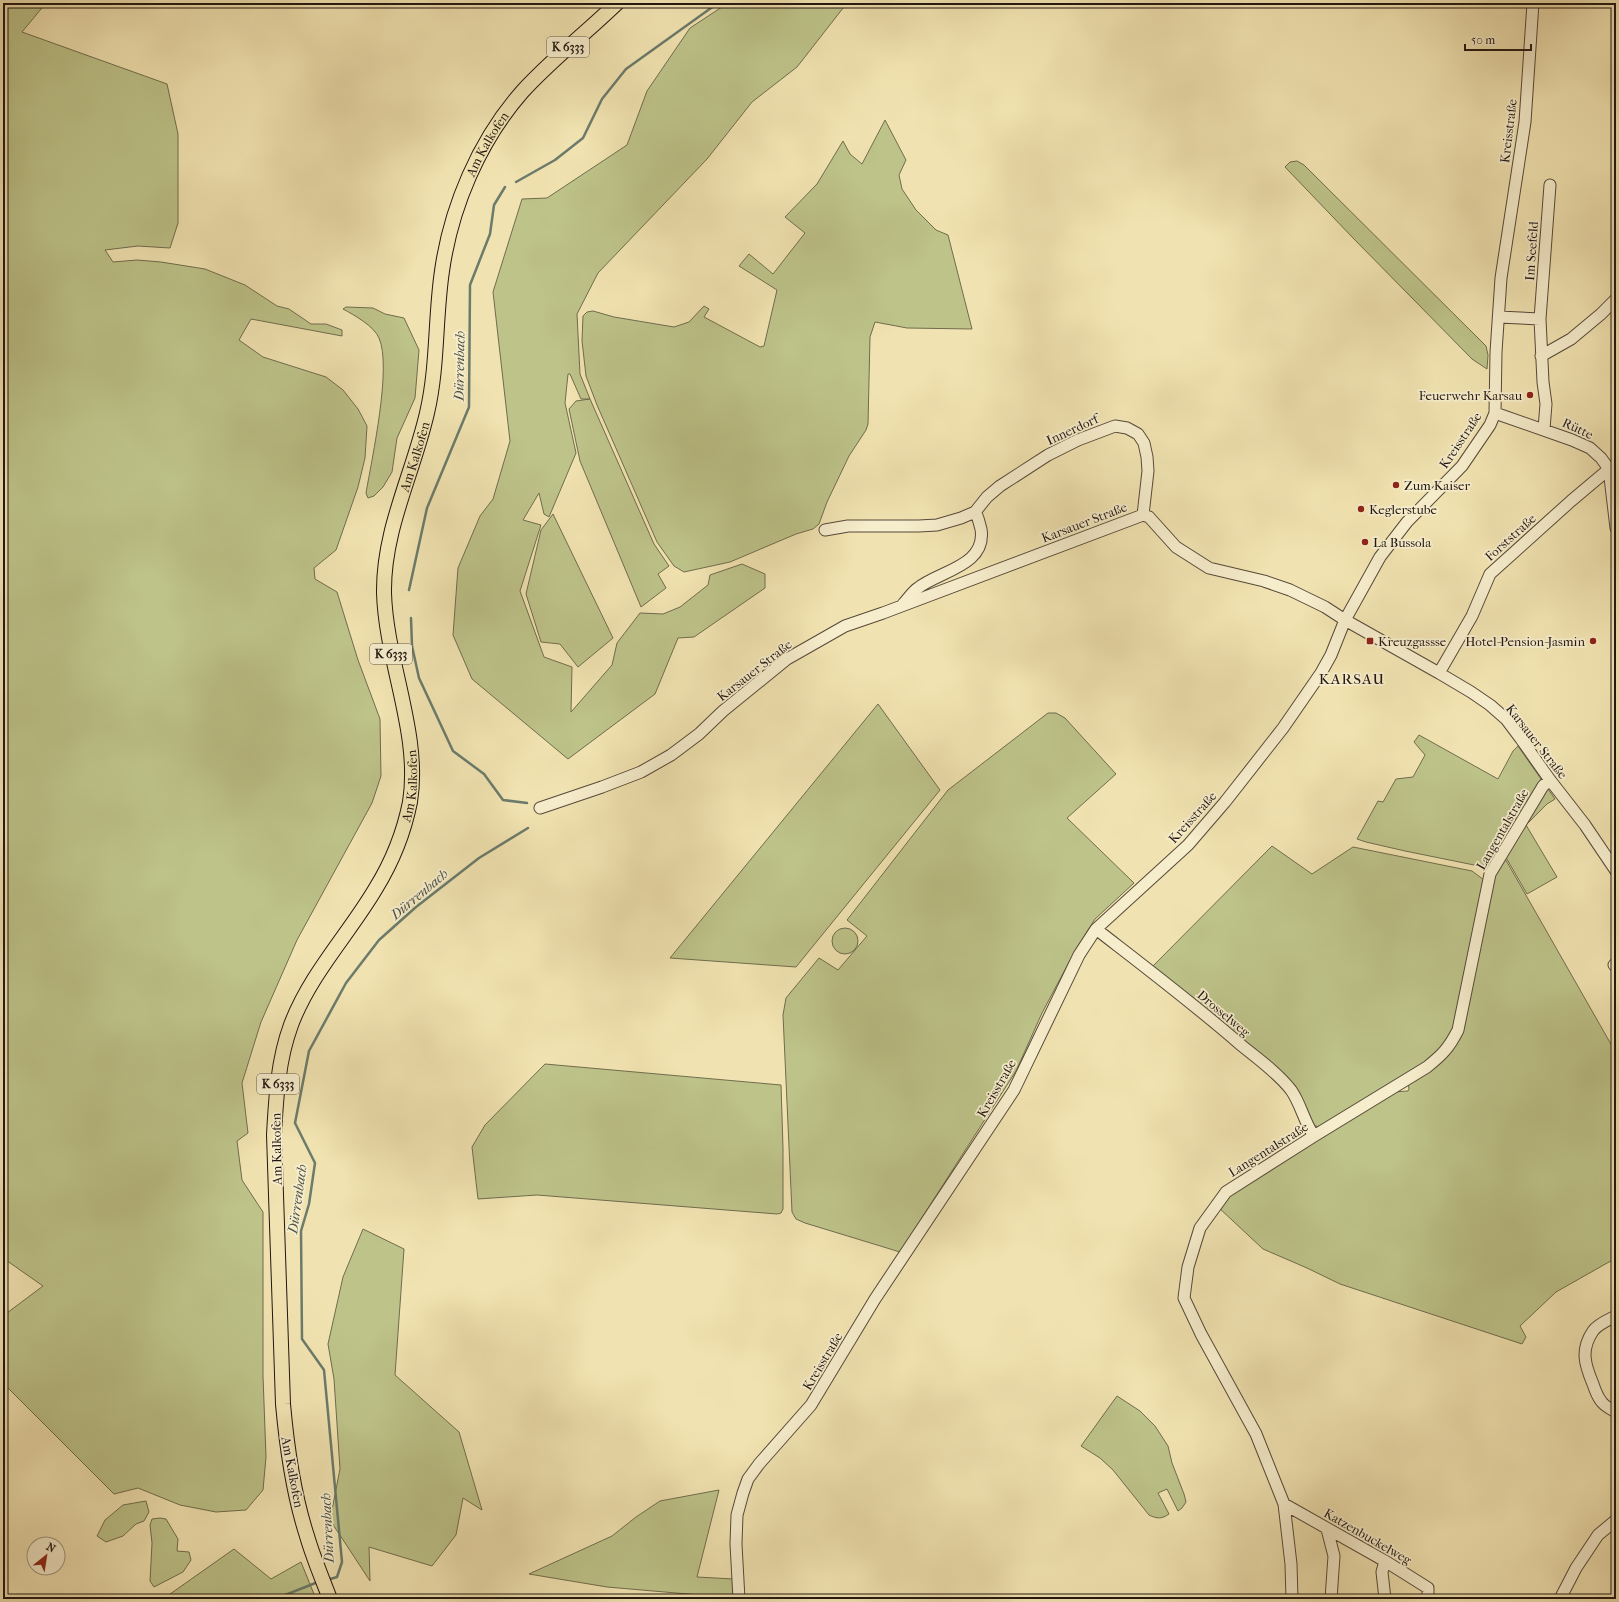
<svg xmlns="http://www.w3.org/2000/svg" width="1619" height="1602" font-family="'IM FELL French Canon',serif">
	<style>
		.green { fill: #bdc389; stroke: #706c4d }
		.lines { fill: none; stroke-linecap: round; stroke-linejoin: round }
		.stream { stroke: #6b7b6c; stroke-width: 2.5 }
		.minor-casing { stroke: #564939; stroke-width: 13 }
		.major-casing { stroke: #221611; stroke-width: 16 }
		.minor { stroke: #f6edcc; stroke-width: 11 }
		.major { stroke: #f1e3b1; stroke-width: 14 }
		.poi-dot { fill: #8f2418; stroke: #f6edcc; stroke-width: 1.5 }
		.labels { text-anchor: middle; stroke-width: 3.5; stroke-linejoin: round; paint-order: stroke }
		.shield { fill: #f6edcc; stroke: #625649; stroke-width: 1 }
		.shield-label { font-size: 12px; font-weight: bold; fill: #221611 }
		.street-label { font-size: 13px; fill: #221611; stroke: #f6edcc }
		.poi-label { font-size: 13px; fill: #221611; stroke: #f6edcc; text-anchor: start }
		.water-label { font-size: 14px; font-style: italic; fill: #4c5146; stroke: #f6edcc }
		.quarter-label { font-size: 15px; letter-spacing: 1px; fill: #221611; stroke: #f6edcc }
	</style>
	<rect width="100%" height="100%" fill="#f1e3b1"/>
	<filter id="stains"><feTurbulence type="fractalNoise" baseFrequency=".005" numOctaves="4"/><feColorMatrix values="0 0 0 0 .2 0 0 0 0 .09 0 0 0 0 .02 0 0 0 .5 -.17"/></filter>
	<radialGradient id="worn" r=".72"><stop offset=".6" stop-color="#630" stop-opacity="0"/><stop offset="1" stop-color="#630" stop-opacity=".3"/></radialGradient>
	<path class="green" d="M3,3H46L22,32L167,84L178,134V223L170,248L138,246L105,250L113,262L137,260L161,262L205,269L245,285L277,306L289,309L311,324H326L342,330V336L251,319L239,340L263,357L326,377L343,390L358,409L367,426L365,458L358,487L336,550L314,568L315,579L337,592L358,660L380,719L381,776L372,803L297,940L261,1022L242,1083L248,1133L237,1141L242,1180L263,1212V1376L266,1457L263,1490L246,1510L216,1512L180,1505L138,1488L114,1494L3,1383V1316L43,1286L3,1258Z
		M728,3H847L797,67L752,102L707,159L598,273L577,314L580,374L590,399H581L570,374H568L565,403L576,453L549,517L544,514L539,493L523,520L541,525L520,591L544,657L572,667L571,712L612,665L617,643L640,613L663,614L680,607L708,585L710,575L742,564L765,574V588L694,637L678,638L655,694L568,759L472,679L453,635L458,568L480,516L493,499L510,441L493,292L522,199L547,198L627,145L647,91L690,28Z
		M885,120L906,160L899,175L902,189L916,210L936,230L948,235L972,329L907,328L875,322L870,337L868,424L866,430L849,456L827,502L819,524L813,529L796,534L730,562L684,572L674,566L657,542L597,405L586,376L582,341L583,316L587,312L593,311L614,317L674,327L689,322L704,306L709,309L704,317L760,347L764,346L777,290L739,266L749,254L773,274L805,233L785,217L817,184L843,141L850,154L862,164Z
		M1297,161L1304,165L1486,346L1488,355L1487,369L1472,359L1354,239L1285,167L1290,162Z
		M346,307L373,308L385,314L404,318L419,350L415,398L397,438L392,472L383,487L374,496L368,498L366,493C372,458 392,367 379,338C374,326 354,315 343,309Z
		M590,399L654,544L669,566L658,574L666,588L641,607L580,461L569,409L576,401Z
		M553,514L613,638L578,667L560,644L541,642L526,594L541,530Z
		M878,704L940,790L796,967L670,958Z
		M1048,713H1056L1065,718L1116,774L1067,818L1134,883L1095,919L1076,949L1042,1013L1016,1071L900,1252L805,1223L796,1219L792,1212L783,1015L786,998L819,958L838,970L867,936L847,920L948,790Z
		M1419,735L1498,779L1513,751L1518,746L1541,779L1540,783L1495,860L1488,864L1479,866L1405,851L1366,842L1357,839L1378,801L1383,802L1396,779L1413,777L1425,755L1414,742Z
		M1544,789H1548L1555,799L1547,804L1526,825L1557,877L1527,894L1504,854Z
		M1272,846L1312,874L1353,847L1472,871L1484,880L1453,1034L1432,1060L1319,1127L1310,1124L1302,1105L1152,967Z
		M1503,855L1616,1053V1258L1556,1292L1520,1326L1526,1337L1522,1344L1340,1284L1307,1268L1263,1249L1218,1207L1230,1194L1393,1092L1408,1091L1409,1089L1408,1082L1449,1051L1491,880Z
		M832 941a13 13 0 1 1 26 0a13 13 0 1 1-26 0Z
		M545,1064L781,1085L783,1148V1209L781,1213L777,1214L537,1195L478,1199L472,1147L485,1125Z
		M363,1229L404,1249L395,1375L459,1432L482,1510L463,1498L456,1535L432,1566L369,1547L370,1581L330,1520L340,1469L334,1379L328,1344L343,1277Z
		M1117,1396L1140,1411L1155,1426L1168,1446L1172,1463L1184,1494L1186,1502L1182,1508L1178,1511L1167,1489L1158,1493L1169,1514C1162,1519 1157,1519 1149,1515L1113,1470L1100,1458L1081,1446Z
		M719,1490L697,1577L734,1579V1598L607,1587L529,1574L612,1536L636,1517L660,1501Z
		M146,1501L149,1512L144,1521L136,1524L123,1536L106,1542L97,1536L105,1520L123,1505Z
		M160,1518L166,1519L178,1539L177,1551L189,1552L191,1560L183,1572L154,1587L150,1581L152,1543L150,1525L152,1519Z
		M234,1549L271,1579L301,1562L316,1599H163Z"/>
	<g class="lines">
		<path class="stream" d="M516,182L555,160L583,138L602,99L626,69L718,3
			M409,590L427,508L469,407L470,285L490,234L494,205L505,187
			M411,618L412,646L419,678L453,751L484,774L503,800L527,803
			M327,1580L337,1577L342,1562L324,1370L302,1339L301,1231L309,1204L315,1163L295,1123L309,1051L346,983L379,940L416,907L479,858L528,828
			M275,1599L318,1582"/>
		<g class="minor-casing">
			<path id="minor" d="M1499,317L1540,319
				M1541,356L1571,339L1601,314L1616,299
				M1495,413L1572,440L1590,448L1601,458L1609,469L1616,528
				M1544,429L1546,404L1543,382L1540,319L1550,185
				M825,530L848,526H919L937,525L961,518L975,512L987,497L1000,486L1048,455L1078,440L1115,426L1127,428L1138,434L1144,443L1147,457L1148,471L1143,515
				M903,604C908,599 912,592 918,588C939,571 987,566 981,529C979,523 979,518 975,512
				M1439,673L1472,616L1490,574L1571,501L1609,469L1616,465
				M540,808L602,787L641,772L671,755L699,734L723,711L787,659L845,626L883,613L1143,515L1149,517L1176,547L1209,568L1264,581L1290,590L1325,607L1345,620L1439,673L1471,692L1490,705L1506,719L1521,739L1550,780L1585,825L1616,871
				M1096,929C1145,967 1194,1004 1241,1045C1258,1059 1278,1073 1291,1090C1301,1104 1304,1122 1314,1136
				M1614,965L1616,963
				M1616,1316C1608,1320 1598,1324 1593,1331C1580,1350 1585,1365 1593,1384C1595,1390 1597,1396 1601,1401C1604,1406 1611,1409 1616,1412
				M1284,1504L1385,1561L1428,1588V1599
				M1327,1529L1334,1556L1331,1599
				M739,1599L736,1544L737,1515L743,1493L748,1479L759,1464L811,1405L875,1299L1014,1090L1079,955L1096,929L1188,845L1225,802L1283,728L1321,673L1331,655L1345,620L1380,557L1407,522L1462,466L1490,425L1495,413L1496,352L1501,278L1525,122L1533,3
				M1292,1599L1291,1564L1284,1504L1256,1434L1201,1334L1184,1298L1188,1267L1200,1228L1226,1192L1314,1136L1427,1067C1442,1055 1449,1048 1458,1030L1490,874L1543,786L1550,780
				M1385,1599L1382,1572L1385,1561
				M1560,1599L1576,1568L1598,1535L1616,1520"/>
		</g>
		<g class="major-casing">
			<g id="major">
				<path id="s1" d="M330,1599C322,1578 313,1557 307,1536C293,1493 287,1449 283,1404L274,1135C276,1098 278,1060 291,1025C310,974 349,934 376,888C392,862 404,832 410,802C421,734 386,662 384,593C383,530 413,474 427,413C438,366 435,318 442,271C451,207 479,141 522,92C551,60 586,33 617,3"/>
			</g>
		</g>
		<use href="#minor" class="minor"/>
		<use href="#major" class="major"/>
	</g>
	<g class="poi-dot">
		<circle cx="1530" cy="395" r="4"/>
		<circle cx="1396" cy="485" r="4"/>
		<circle cx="1361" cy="509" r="4"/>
		<circle cx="1365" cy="542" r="4"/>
		<rect x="1366" y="637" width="8" height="8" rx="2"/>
		<circle cx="1593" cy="641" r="4"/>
	</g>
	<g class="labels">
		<g class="shield">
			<rect x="547" y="37" width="42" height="20" rx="3"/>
			<rect x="370" y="644" width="42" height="20" rx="3"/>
			<rect x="257" y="1074" width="42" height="20" rx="3"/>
		</g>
		<g class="shield-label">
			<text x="568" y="51">K 6333</text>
			<text x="391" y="658">K 6333</text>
			<text x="278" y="1088">K 6333</text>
		</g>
		<g class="street-label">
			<text transform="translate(1508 131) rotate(-83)" y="5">Kreisstraße</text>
			<text dy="5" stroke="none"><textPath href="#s1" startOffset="1513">Am Kalkofen</textPath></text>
			<text transform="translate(1531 251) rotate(-86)" y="5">Im Seefeld</text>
			<text transform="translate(1578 428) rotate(25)" y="5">Rütte</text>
			<text transform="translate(1072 429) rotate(-25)" y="5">Innerdorf</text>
			<text transform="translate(1460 440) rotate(-56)" y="5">Kreisstraße</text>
			<text dy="5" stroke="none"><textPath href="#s1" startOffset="1189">Am Kalkofen</textPath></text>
			<text transform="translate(1084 522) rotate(-21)" y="5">Karsauer Straße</text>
			<text transform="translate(1510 537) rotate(-42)" y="5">Forststraße</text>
			<text transform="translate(754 670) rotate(-38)" y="5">Karsauer Straße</text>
			<text transform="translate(1537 741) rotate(52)" y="5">Karsauer Straße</text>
			<text dy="5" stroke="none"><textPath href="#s1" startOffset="853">Am Kalkofen</textPath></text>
			<text transform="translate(1192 817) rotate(-48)" y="5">Kreisstraße</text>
			<text transform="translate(1502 829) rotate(-60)" y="5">Langentalstraße</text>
			<text transform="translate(1224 1013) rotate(40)" y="5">Drosselweg</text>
			<text transform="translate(996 1088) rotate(-60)" y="5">Kreisstraße</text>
			<text transform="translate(276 1149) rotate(-91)" y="5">Am Kalkofen</text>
			<text transform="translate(1268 1149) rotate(-32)" y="5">Langentalstraße</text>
			<text transform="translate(822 1361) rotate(-59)" y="5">Kreisstraße</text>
			<text transform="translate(293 1472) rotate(79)" y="5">Am Kalkofen</text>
			<text transform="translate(1368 1536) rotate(30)" y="5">Katzenbuckelweg</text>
		</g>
		<g class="poi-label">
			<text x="1522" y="400" text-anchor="end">Feuerwehr Karsau</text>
			<text x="1404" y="490">Zum Kaiser</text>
			<text x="1369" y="514">Keglerstube</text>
			<text x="1373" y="547">La Bussola</text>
			<text x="1378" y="646">Kreuzgassse</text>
			<text x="1585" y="646" text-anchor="end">Hotel-Pension-Jasmin</text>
		</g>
		<g class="water-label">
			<text transform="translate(459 366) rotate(-89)" y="5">Dürrenbach</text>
			<text transform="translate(419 894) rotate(-40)" y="5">Dürrenbach</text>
			<text transform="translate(297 1199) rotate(-82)" y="5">Dürrenbach</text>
			<text transform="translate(327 1528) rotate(-93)" y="5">Dürrenbach</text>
		</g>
		<g class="quarter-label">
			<text x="1352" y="684">KARSAU</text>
		</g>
	</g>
	<rect width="1619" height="1602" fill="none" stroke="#f1e3b1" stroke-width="16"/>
	<rect x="4" y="4" width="1611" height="1594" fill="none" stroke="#221611" stroke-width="2"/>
	<rect x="8" y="8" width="1603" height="1586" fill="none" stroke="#221611"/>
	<g transform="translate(46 1556) rotate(30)"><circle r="19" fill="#f6edcc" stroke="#a19781"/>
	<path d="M0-3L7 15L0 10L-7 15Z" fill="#8f2418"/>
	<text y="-6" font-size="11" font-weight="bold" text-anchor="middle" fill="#221611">N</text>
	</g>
	<path d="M1465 44v6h66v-6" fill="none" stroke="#221611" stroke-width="2"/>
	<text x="1471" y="44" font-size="12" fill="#221611" stroke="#f6edcc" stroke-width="3" paint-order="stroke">50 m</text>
	<rect width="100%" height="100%" filter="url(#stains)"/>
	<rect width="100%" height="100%" fill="url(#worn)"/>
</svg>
